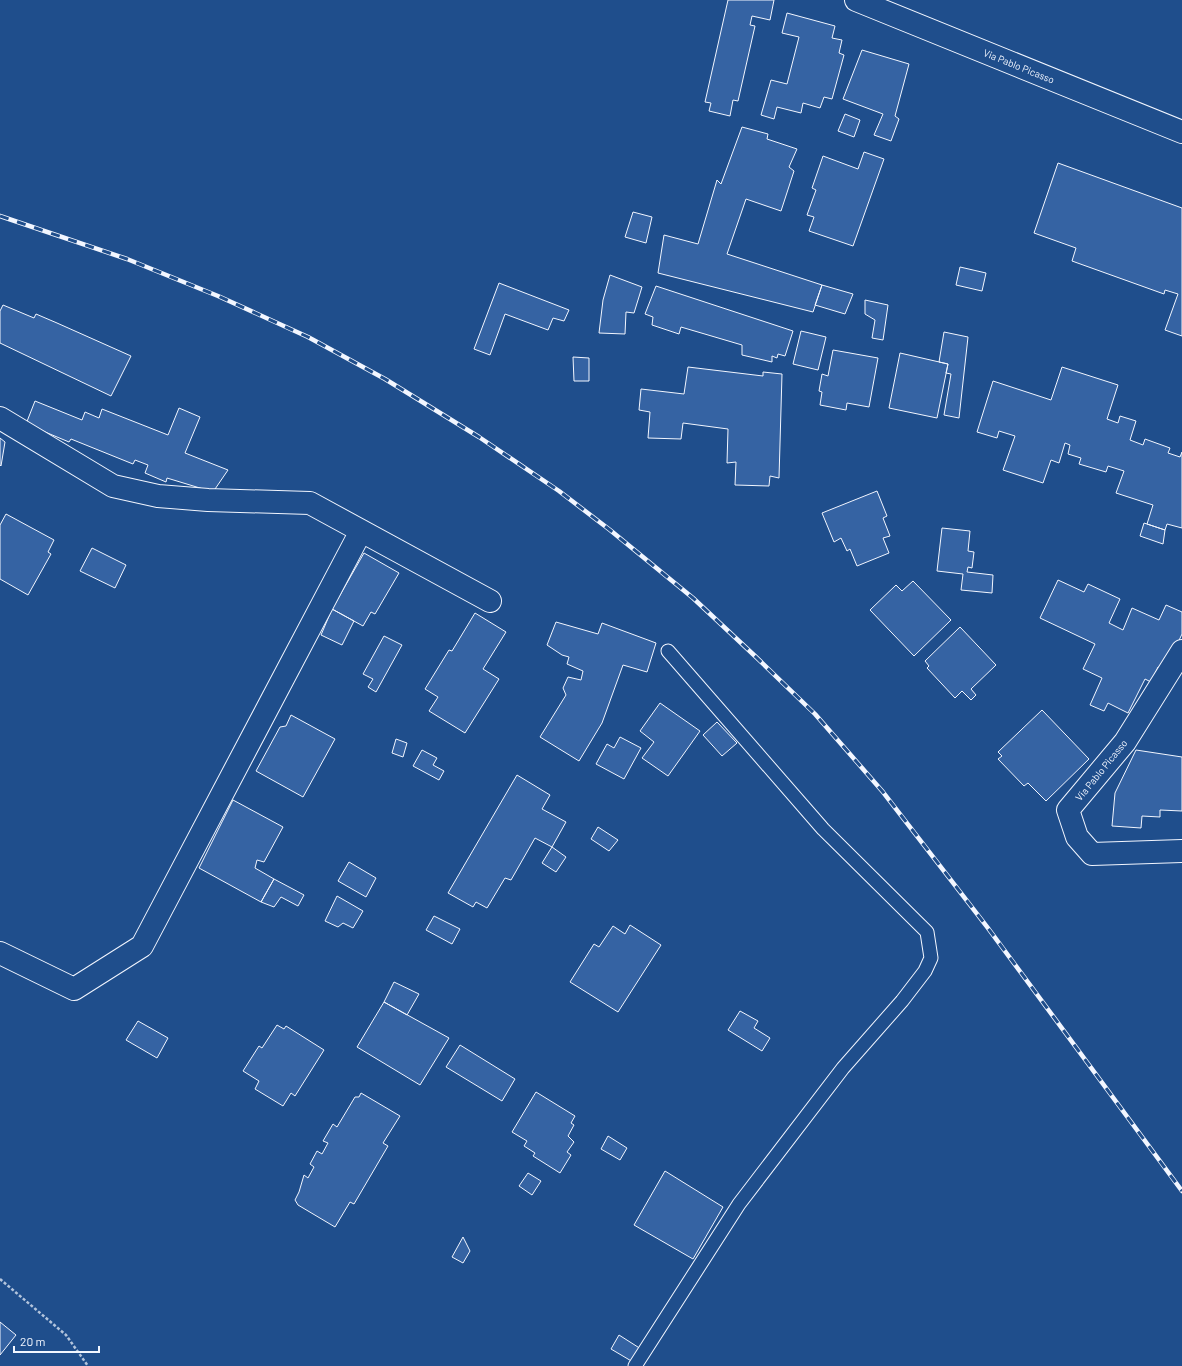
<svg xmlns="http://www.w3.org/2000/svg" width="1182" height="1366" font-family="Barlow,sans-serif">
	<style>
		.building { fill: #3563a3; stroke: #f2f6ff }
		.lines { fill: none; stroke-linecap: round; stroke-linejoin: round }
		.service-casing { stroke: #f2f6ff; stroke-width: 15 }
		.minor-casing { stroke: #f2f6ff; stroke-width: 24 }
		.path { stroke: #b3c4dc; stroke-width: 2.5; stroke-dasharray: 3 2; stroke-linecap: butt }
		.service { stroke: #1f4e8c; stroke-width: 13 }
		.minor { stroke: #1f4e8c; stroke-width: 22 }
		.rail-casing { stroke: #f2f6ff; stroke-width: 4.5 }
		.rail { stroke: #1f4e8c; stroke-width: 3; stroke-dasharray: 9; stroke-linecap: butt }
		.labels { text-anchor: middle; stroke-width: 3; stroke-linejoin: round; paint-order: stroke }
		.street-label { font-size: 10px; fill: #f2f6ff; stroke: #1f4e8c }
	</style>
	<rect width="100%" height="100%" fill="#1f4e8c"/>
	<path class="building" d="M728,0H774L770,20L752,16L750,25L755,26L738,101L733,100L730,116L709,111L711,103L705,102Z
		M787,13L835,26L832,38L842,40L839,53L844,55L832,99L824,97L820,108L803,103L801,113L777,107L774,119L761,115L771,80L787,84L799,37L782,33Z
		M862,50L909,64L895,116L899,119L891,141L874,135L883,114L843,99Z
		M845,114L860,120L854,137L838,131Z
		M742,127L768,134L767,139L797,149L789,167L794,171L781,211L746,199L727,254L822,285L813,312L658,273L664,235L698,244L717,180L721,184Z
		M864,152L884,159L853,246L809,231L814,217L807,215L816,190L812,188L823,156L858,169Z
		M1058,163L1182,208V336L1165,330L1178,294L1165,290L1164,294L1072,261L1076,248L1034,233Z
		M633,212L652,217L646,243L625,237Z
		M960,267L986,273L982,291L956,285Z
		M610,275L642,287L634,313L626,312L625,334L599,333L603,300Z
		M499,283L569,310L564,321L553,318L548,330L505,314L490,355L474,349Z
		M822,285L853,294L845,314L815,305Z
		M656,286L793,331L785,356L778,354L777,358L772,356V362L742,355V345L681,327L679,334L652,325L653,317L645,314Z
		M865,300L888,305L883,340L872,338L875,320L865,314Z
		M3,305L34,318L36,314L57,323L131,356L111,396L0,343V311Z
		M801,331L826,337L818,370L793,364Z
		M944,332L968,337L959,418L944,415L951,374L946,373L948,364L939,362Z
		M833,350L878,358L869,407L847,403L846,410L820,405L822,392L819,391L822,374L828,376Z
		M900,353L948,364L937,418L889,408Z
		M573,357L589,358V381H574Z
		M688,367L763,376V372L782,374L779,478L770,476L769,486L735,485L736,462L727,463L728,429L683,423L681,439L648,438L650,412L639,410L641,389L684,394Z
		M1062,367L1118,385L1107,419L1118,423L1120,416L1136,421L1130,440L1143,445L1145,439L1170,448L1168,453L1180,457L1182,452V528L1167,524L1165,530L1147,524L1153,505L1116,493L1124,471L1108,466L1106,472L1079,464L1081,458L1068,454L1070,445L1065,443L1059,463L1051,460L1043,483L1003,470L1015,436L999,431L997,438L977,432L993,381L1051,400Z
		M35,401L82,420L85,412L99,418L102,409L168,435L179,408L200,417L185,453L228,470L213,492L167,478L166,482L145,473L148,465L135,460L133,464L71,439L69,442L26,424Z
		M0,438L5,442L1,466L0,465Z
		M877,491L887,516L883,518L890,536L883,538L889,553L857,566L850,549L847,551L841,538L834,542L822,513Z
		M6,514L54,540L48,552L51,554L28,595L0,579V525Z
		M1144,523L1165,530L1163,544L1140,536Z
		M942,528L970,531L968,551L974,552L972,568L968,567L967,572L993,575L992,593L961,590L963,574L937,571Z
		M92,548L126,565L115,588L80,571Z
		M364,553L399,573L375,614L371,612L363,626L332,609Z
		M1058,580L1084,592L1088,584L1120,599L1109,623L1123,630L1132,608L1159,620L1166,605L1182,612V634L1165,670L1158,667L1151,682L1145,679L1128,713L1108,703L1104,711L1090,705L1102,678L1083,669L1095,644L1040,618Z
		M913,581L951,620L914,656L870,610L896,585L902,591Z
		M332,609L354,621L342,645L321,635Z
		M475,613L506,632L483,669L499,679L465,733L429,711L438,697L425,689L449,650L452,651Z
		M556,622L598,634L602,623L656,643L647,672L623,665L602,723L579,761L540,737L566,695L563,688L568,677L581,680L583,671L567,664L569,657L562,655L547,645Z
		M960,627L996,665L971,689L976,695L971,700L962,691L955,698L927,668L929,666L925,661Z
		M384,636L402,645L376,692L368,687L373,679L363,674Z
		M660,703L700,731L668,776L642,758L654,742L640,731Z
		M1042,710L1089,759L1046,801L1028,783L1024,786L998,759L1002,756L998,752Z
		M291,715L335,739L303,797L256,771L280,727L286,726Z
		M717,722L737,743L722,756L703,735Z
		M620,737L641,748L624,779L596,764L607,744L614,748Z
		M396,739L407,743L403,757L392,753Z
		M422,750L437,758L433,765L444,771L439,780L413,766Z
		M1136,750L1182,757V811L1160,810V817L1142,816L1141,828L1112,826L1115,793Z
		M517,775L550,795L542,809L566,822L552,847L535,838L511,880L505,878L487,908L476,902L473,907L448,893Z
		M233,800L283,827L264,862L257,860L255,868L274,879L261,902L199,868Z
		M598,827L618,840L609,851L591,839Z
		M552,847L566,857L556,872L542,863Z
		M349,862L376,878L366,897L338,881Z
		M274,879L304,895L298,906L281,897L274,907L261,902Z
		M337,896L363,911L353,928L343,923L338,927L325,921Z
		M434,916L460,929L452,944L426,930Z
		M630,925L661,945L618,1012L570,982L594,944L599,947L613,926L625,934Z
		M394,982L419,994L407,1015L384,1002Z
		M384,1002L449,1038L420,1085L357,1047Z
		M740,1011L758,1021L754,1028L770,1038L762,1051L728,1030Z
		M138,1021L168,1038L157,1058L126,1040Z
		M277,1025L284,1029L286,1026L324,1050L295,1096L291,1093L283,1106L255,1089L259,1081L243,1071L259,1046L262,1048Z
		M460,1045L515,1079L502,1101L446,1067Z
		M536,1092L575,1116L571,1123L574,1125L568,1136L574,1142L567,1152L571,1155L560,1173L533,1156L535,1153L524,1146L527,1141L512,1132Z
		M361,1093L400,1116L383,1143L388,1146L354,1204L350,1202L335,1227L298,1205L295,1200L299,1192L304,1175L308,1178L314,1167L310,1164L317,1151L322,1154L328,1143L323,1141L333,1124L337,1127L355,1097H359Z
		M608,1136L627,1148L620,1160L601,1149Z
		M665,1171L723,1207L693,1259L634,1225Z
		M528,1173L541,1181L532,1195L519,1186Z
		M463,1237L470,1251L463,1263L452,1257Z
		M0,1322L16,1335L0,1355Z
		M619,1335L641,1349L633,1362L611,1349Z"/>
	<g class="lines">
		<g class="service-casing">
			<path id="service" d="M635,1366L739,1204L843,1068L902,1001L925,971L931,958L927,932L823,829L668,651"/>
		</g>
		<g class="minor-casing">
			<path id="minor" d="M856,0L1182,132
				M0,418L113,486L158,496L208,500L310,503L490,601
				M1182,651L1125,742L1068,810L1077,837L1092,854L1182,851
				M0,953L74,989L142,946L361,531"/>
		</g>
		<path class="path" d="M0,1279L66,1335L88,1366"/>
		<use href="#service" class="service"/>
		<use href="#minor" class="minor"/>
		<g class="rail-casing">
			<path id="rail" d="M0,216L127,259L218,296L308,337L385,379L479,437L559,491L610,530L693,598L756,657L815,714L883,792L988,928L1182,1191"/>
		</g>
		<use href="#rail" class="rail"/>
	</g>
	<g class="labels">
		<g class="street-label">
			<text transform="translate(1019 66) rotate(22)" y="4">Via Pablo Picasso</text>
			<text transform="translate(1101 770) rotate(-51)" y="4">Via Pablo Picasso</text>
		</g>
	</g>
	<path d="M14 1346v6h85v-6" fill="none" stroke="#f2f6ff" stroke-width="2"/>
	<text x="20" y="1346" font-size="12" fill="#f2f6ff" stroke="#1f4e8c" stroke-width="3" paint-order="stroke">20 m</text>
</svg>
